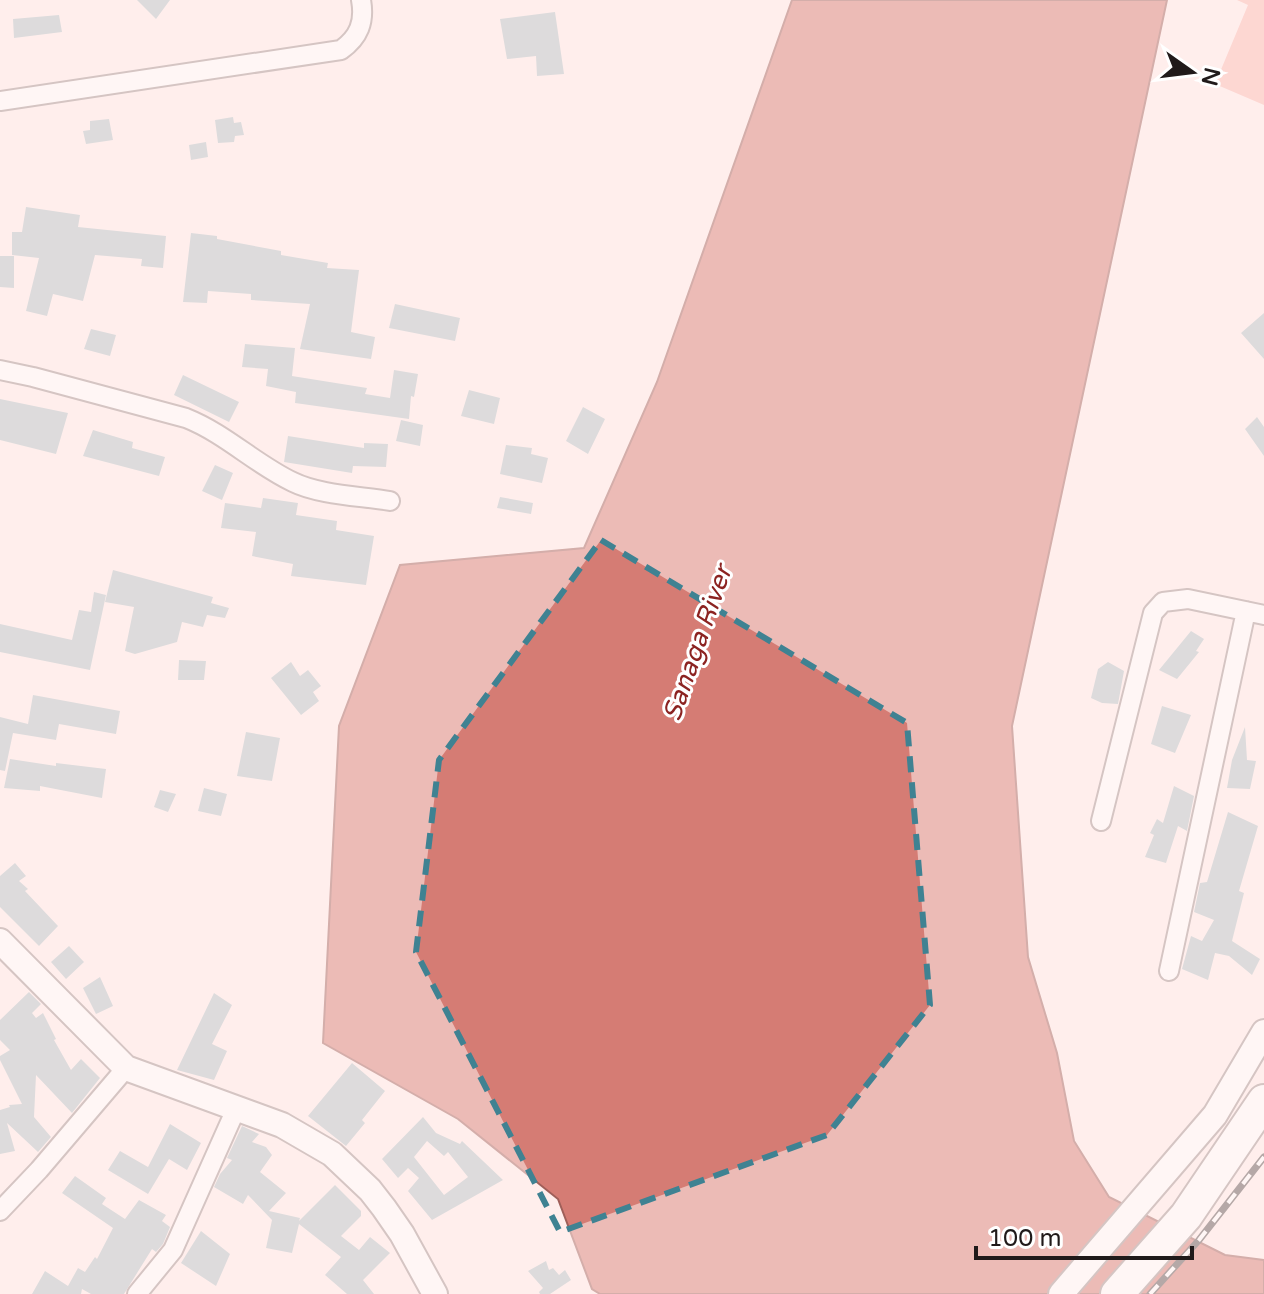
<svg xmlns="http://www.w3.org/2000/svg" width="1264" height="1294" font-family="'Varela Round',sans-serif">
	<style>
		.green { fill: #fabab2 }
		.water { fill: #d57c74; stroke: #9f5f59; stroke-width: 2 }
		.building { fill: #b4c4c8; fill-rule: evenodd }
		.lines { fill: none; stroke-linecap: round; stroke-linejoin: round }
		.street-casing { stroke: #a39391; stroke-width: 22 }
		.secondary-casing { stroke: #a39391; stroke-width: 28 }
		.highway-casing { stroke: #a39391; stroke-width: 36 }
		.street { stroke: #fff; stroke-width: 18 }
		.secondary { stroke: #fff; stroke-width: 24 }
		.highway { stroke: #fff; stroke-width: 32 }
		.rail-casing { stroke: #5c5352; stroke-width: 7 }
		.rail { stroke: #fff; stroke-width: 4; stroke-dasharray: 12; stroke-linecap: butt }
		.marked { fill: none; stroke: #3f8292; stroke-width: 6; stroke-dasharray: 16 10; stroke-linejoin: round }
		.labels { text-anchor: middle; stroke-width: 6; stroke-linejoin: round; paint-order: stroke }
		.water-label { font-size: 26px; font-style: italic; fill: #8c2321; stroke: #fff }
	</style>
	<rect width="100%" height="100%" fill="#ffeeec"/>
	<path class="green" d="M1237,0H1264V105L1215,84L1248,5Z"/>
	<path class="water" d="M792,0H1167L1012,726L1028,957L1057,1053L1074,1141L1109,1197L1225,1255L1264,1260V1294H600L592,1289L558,1199L458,1119L323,1043L339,726L400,565L584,548L657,382Z"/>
	<path class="building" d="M137,0H170L156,19Z
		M555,12L564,74L537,76L536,56L507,59L500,19Z
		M59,15L62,32L14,38L13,19Z
		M233,117L234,123L241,122L244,135L235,136L234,142L218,143L215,120Z
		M109,119L113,140L86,144L83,131L90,130V121Z
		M206,142L208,157L191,160L189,145Z
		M26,207L80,215L78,227L166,236L163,268L141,266L142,259L95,255L83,301L53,294L47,316L26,311L39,258L12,255V232H22Z
		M191,233L217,236V239L281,251V255L328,263L327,268L359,270L351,332L375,337L371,359L300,349L310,304L251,300V294L208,291L207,303L183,302Z
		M0,256H14V288L0,287Z
		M395,304L460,318L455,341L389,328Z
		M1264,313V359L1241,333Z
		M91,329L116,335L110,356L84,349Z
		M245,344L295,348L292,376L367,388L365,394L390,398L394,370L418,374L414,397L411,396L409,419L295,403L296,392L266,386L268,369L242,367Z
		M183,375L239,402L229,422L174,395Z
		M469,390L500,398L494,424L461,416Z
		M0,399L68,413L56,454L0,440Z
		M583,407L605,419L588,454L566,441Z
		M1257,417L1264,427V456L1245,429Z
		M401,420L423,425L420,446L396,441Z
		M93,430L133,442L132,448L165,457L159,476L83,456Z
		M288,436L364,448V443L388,444L386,467L353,466L352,473L284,462Z
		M506,445L532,448L531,454L548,458L542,483L500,474Z
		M215,465L233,473L222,500L202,491Z
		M500,497L533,503L531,514L497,508Z
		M263,498L298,503L296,515L337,521L336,530L374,536L366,585L291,576L293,564L252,556L256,532L221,528L225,503L261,508Z
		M113,570L213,597L211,603L229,608L225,618L207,615L203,627L182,622L177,642L135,654L125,651L134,607L105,602Z
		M94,592L106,595L90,670L0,652V624L72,640L79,610L91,612Z
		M1191,631L1204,639L1196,651L1199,652L1177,679L1159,670Z
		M179,660L206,661L204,680H178Z
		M291,662L300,676L308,670L321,686L313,692L319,701L301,715L271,678Z
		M1108,662L1124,671L1118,704L1102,703L1091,698L1098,669Z
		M33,695L120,711L116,734L59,724L56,740L13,733L5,771L0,770V717L28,724Z
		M1162,706L1191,715L1175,753L1151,744Z
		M1245,727L1247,760L1256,761L1250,789L1227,788L1232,760Z
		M246,732L280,738L272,781L237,776Z
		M10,759L56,766V763L106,769L102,798L40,786V791L4,788Z
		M1174,786L1194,796L1187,831L1178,826L1166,863L1145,857L1154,835L1150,833L1157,819L1163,823Z
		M204,788L227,794L221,816L198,811Z
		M160,790L176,794L168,812L154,807Z
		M1228,812L1258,826L1239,891L1244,893L1232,941L1260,959L1252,975L1229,956L1215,953L1208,980L1182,969L1191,936L1202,941L1214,920L1194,912L1200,883L1207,882Z
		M15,863L26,876L19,881L28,889L25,891L58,926L39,946L0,907V876Z
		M69,946L84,962L66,979L51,962Z
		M100,977L113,1006L96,1014L83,988Z
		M29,992L41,1004L32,1013L36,1018L43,1013L56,1039L54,1040L71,1070L81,1059L100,1078L72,1113L36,1075L34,1117L51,1137L38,1152L7,1123L15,1151L0,1154V1110L10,1107L9,1105L22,1104L0,1060V1056L10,1050L0,1040V1020Z
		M214,993L232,1005L212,1044L227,1051L214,1080L177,1070Z
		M352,1063L385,1091L362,1120L365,1123L346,1146L308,1116Z
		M423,1117L436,1133L460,1144L462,1141L503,1180L432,1220L408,1191L419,1178L408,1168L398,1178L382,1159ZM427,1141L444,1156L448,1152L468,1177L444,1195L414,1157Z
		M170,1124L201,1143L187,1170L169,1159L148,1194L108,1170L120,1151L148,1167Z
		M242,1126L259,1134L252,1142L266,1147L272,1155L260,1172L286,1193L269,1211L300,1218L299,1221L335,1185L361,1211V1216L341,1236L359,1250L370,1237L390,1253L363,1280L374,1294H347L325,1275L341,1257L299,1224L292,1253L266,1248L272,1220L248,1195L243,1204L214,1187L220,1174L232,1160L227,1158Z
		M75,1176L106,1198L102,1204L125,1219L139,1200L166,1215L162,1221L170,1227L163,1244L156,1252L152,1249L124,1294H91L82,1289L81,1294H32L45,1271L68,1286L78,1268L85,1272L95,1257L97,1259L113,1228L62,1193Z
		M201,1231L230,1254L216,1286L181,1263Z
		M546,1261L549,1270L553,1268L559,1275L565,1270L571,1280L550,1294H540L539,1292L543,1288L528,1271Z"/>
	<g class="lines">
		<g class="street-casing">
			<path id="street" d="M0,101L341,50C359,37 365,22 361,0
				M0,370L33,377L186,418C226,434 255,464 293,482C319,495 361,496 390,501
				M1101,821L1153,613L1163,602L1188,599L1264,615
				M1169,971L1246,611
				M0,1211L39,1170L126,1068
				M137,1294L173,1250L236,1109"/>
		</g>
		<g class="secondary-casing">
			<path id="secondary" d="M0,941L126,1068L282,1125L332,1154L370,1190L384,1208L402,1234L435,1294
				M1061,1294L1215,1115L1264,1032"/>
		</g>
		<g class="highway-casing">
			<path id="highway" d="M1117,1294L1186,1216L1264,1101"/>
		</g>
		<use href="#street" class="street"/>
		<use href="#secondary" class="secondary"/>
		<use href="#highway" class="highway"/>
		<g class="rail-casing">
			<path id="rail" d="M1150,1294L1199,1240L1264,1157"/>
		</g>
		<use href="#rail" class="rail"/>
	</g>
	<path d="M0 0H1264V1294H0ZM601,540L907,723L930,1005L827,1135L560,1232L416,952L439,760Z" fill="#ffeeec" fill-opacity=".55" fill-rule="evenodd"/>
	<path class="marked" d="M601,540L907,723L930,1005L827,1135L560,1232L416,952L439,760Z"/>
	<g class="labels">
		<g class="water-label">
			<text transform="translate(697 643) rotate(-71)" y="9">Sanaga River</text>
		</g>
	</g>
	<g transform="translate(1192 72) rotate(104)" stroke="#ffffff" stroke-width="6" paint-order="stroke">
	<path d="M0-6L14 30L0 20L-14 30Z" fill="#201a1a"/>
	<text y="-12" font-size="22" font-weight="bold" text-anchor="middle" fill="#201a1a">N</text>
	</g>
	<path d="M976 1246v12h216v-12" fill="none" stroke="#201a1a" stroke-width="4"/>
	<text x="988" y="1246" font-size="24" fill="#201a1a" stroke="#ffffff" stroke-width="6" paint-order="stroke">100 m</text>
</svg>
